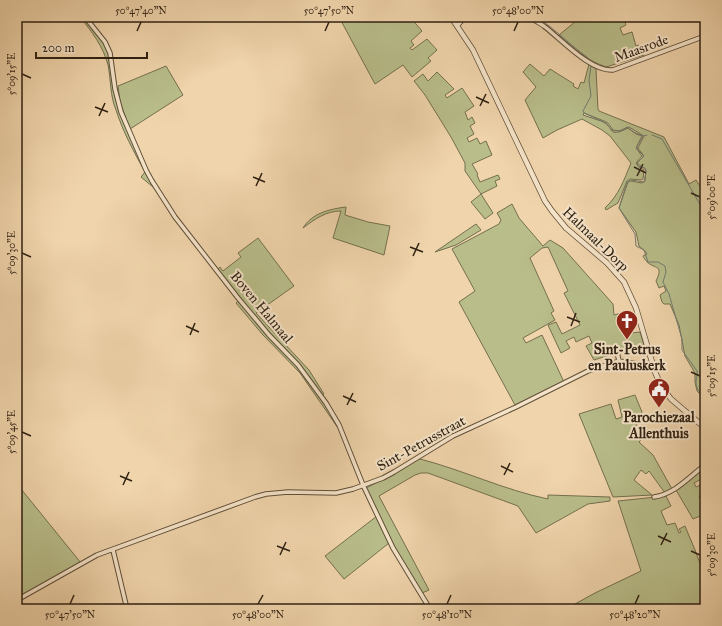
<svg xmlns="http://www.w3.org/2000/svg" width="722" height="626" font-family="'IM FELL Great Primer',serif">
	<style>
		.green { fill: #b8bd8a; stroke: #746f4e }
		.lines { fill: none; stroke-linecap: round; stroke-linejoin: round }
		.stream { stroke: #707b70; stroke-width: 1 }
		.minor-casing { stroke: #5f4e39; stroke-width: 5.5 }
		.tertiary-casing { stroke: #5f4e39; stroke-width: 6 }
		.minor { stroke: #f5e3c8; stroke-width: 3.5 }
		.tertiary { stroke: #f5e3c8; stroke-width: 4.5 }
		.ticks { fill: none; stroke: #2f2113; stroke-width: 1.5 }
		.labels { text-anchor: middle; stroke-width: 4; stroke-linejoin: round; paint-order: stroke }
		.street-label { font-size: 14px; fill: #2f2113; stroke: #f5e3c8 }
		.poi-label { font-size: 14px; font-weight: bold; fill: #2f2113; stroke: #f5e3c8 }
		.neatline { fill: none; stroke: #2f2113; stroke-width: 1.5 }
		.ticks-label { font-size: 10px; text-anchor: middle; fill: #2f2113 }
	</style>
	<rect width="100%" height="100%" fill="#f0d4ab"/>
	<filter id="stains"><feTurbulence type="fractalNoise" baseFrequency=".005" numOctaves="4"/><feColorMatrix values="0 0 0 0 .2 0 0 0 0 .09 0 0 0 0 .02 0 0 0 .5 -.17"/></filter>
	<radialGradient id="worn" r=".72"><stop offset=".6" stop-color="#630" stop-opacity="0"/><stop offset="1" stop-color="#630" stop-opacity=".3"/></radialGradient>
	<path class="green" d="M80,17H84L104,43L108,51L115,96L135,148L167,206L153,187L141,177L145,172C134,152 123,132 116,110C110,96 111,80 108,65C103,46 92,32 80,17Z
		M339,17H410L422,31L411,41L414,45L410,48L412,50L427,39L437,50L428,58L431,61L412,77L403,65L375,84Z
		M581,17H623L626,25L620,28L623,35L632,32L636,46L639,45L644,55L606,67C588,61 573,48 559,35Z
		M530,64L544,76L550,69L574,84L573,86L578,89L581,82L584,83L589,64L596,69L598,109L599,111L664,137L689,184L696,180L705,194V399L697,391L695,382V373L685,356L679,325L670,304H664L662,302L660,295L666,291L664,286L659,288L656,281C664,265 655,269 647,262C647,262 643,257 643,256L647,254L645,251L639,246L636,232L619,208L628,182L631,181L642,183L645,181L646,170L637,163L644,156L638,148L644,136L629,127L619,131L613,130L608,123L604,121L584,113L583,115C589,117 595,119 601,121C616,127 606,139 628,128L636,134L642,136L636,148L642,156L636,163L639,167L644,170L643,179L641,180L630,179L627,181L618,203L606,210L605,208C619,195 624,180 631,163L610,136L602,130L582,119L557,130L543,138L525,100L536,87L523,72Z
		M166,66L183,95L130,129L120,102L118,86Z
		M437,72L454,89L445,95L447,98L462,88L474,106L465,112L468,120L472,117L475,123L470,126L474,134L467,138L469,142L477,138L480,144L486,141L492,155L472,164L478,174L477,175L480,182L498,175L500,179L495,181L497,186L481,194L493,213L485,219L471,202L481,194L465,171V163L451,137L425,95L414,81L423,74L428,81Z
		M512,204L519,218L543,246L550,240L563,248L613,304L614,315L625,312L631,333L640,332L644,345L633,348L629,353H625L621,350L613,352V354L594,360L586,346L592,343L589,336L576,342L574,337L566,341L570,348L561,353L548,325L556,322L562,334L580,325L564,293L568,291L548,247L542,248L530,258L554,311L551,313L555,320L523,338L526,343L542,335L564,382L515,405L459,302L475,291L452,249L499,224L501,220L497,213Z
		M346,207L345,215L368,222L390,226L384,255L333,238L341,211C326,211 315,219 303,228C312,213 330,209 346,207Z
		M476,224L481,230L456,245L435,252Z
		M258,238L294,286L256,313L309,370L324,394L322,395L299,364L252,316C280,351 322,385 338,428L300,373L263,335L236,303L241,299L218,269L220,267L223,271L241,257L238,253Z
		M635,395L642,412L633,433L642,439L639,442L653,455L672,489L665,493L649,471L646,474L641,470L634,480L652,495L613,497L579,414L611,404L616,419L622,417L618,400Z
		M420,459C463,470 504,490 548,499V495L610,497V501L588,504L536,533L518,506L428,473H421L415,475L379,496L429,590L422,593L395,549L366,488L394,474L415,460Z
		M703,469L705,477L694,483L696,487L705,483V493L699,496L705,508V514L693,519L676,490Z
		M17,484L81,563L17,599Z
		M666,496L671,506L661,511L667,525L675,523L679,533L681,532L679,529L685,526L695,550L705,577V609H564L575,604L595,593L641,571L618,501Z
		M377,516L389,543L344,579L325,556Z"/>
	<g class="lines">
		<path class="stream" d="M537,17C555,29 570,45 588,58
			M591,66L589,80L591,96L583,111L584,113L606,123L613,131H621L627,127L634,132L643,136L637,147L638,150L643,155V157L637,163L638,166L645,168L646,171L644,182L631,180L627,182L619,208L635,234L636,246L644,250L648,262H658L665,266L666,272L663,282L669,294L682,339V350L697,371C698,376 696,378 696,382C696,388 700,394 705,397
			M652,135L662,139L705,213
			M644,136L647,135"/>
		<g class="minor-casing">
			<path id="minor" d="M85,17L105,42L110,53L115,89L121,112L146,170L152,181L175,217L238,298L269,335L298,365L326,403L339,425L363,485L393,548L430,609
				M529,17C534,20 540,23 545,27C562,40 591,72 613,70L705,36
				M457,26L465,17
				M617,352L619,361
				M654,497C675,494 689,477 705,465
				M113,550L127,609
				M17,600L97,555L255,497L266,494L288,492L336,493L353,489L383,478L394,472L453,436L516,407L588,371L619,361L644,365H653"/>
		</g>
		<g class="tertiary-casing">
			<path id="tertiary" d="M451,17L473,50L545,201L552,211L566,228L607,263L624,282L636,308L655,372L661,386L671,399L705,428"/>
		</g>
		<use href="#minor" class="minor"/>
		<use href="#tertiary" class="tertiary"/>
	</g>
	<path class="ticks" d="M137,31L141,22M325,31L329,22M514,31L518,22M22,74L31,78M476,97L489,103M480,106L486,94M95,107L108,112M99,116L105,103M634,167L646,173M637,176L643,164M253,177L265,182M256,186L262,173M691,193L700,197M410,247L423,252M22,253L31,257M413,256L419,243M567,317L580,322M186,326L199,332M571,326L576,313M190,335L195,323M691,372L700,376M343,396L356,402M347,405L353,393M22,432L31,436M501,466L513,472M504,475L510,463M120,476L132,481M123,485L129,472M658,536L671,542M661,545L667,533M277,546L290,551M691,551L700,555M280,555L286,542M70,604L74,595M258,604L263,595M447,604L451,595M635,604L639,595"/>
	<defs>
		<g id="church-pin" transform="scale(1.15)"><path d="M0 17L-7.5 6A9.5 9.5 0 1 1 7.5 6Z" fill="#8f2418" stroke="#f5e3c8"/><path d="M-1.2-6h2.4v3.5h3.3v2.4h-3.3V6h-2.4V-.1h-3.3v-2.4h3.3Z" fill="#fff"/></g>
		<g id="civic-pin" transform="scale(1.15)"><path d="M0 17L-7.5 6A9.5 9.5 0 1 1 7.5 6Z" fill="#8f2418" stroke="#f5e3c8"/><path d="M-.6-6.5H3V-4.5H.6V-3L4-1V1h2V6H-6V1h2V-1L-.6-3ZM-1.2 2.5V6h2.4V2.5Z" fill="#fff"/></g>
	</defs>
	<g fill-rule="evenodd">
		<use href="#church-pin" x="627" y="321"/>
		<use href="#civic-pin" x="659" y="389"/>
	</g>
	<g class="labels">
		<g class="street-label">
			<text transform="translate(641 48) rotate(-20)" y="5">Maasrode</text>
			<text transform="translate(596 239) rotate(44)" y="5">Halmaal-Dorp</text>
			<text transform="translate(262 307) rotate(50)" y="5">Boven Halmaal</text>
			<text transform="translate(421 443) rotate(-29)" y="5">Sint-Petrusstraat</text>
		</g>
		<g class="poi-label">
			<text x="627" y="354">Sint-Petrus<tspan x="627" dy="16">en Pauluskerk</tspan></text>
			<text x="659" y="422">Parochiezaal<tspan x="659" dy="16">Allenthuis</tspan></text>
		</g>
	</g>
	<rect width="722" height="626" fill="none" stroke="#f0d4ab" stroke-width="44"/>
	<path d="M36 52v6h111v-6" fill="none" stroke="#2f2113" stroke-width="2"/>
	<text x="42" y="52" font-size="12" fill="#2f2113" stroke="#f5e3c8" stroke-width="3" paint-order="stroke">200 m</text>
	<rect x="22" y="22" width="678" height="582" class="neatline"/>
	<g class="ticks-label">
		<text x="141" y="14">50°47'40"N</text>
		<text x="329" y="14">50°47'50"N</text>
		<text x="518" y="14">50°48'00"N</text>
		<text transform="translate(11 74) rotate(-90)" y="4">5°09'15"E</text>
		<text transform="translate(711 197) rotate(-90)" y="4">5°09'00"E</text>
		<text transform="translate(11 253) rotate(-90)" y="4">5°09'30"E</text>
		<text transform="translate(711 376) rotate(-90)" y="4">5°09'15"E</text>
		<text transform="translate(11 432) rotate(-90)" y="4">5°09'45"E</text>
		<text transform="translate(711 555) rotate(-90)" y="4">5°09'30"E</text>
		<text x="70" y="618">50°47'50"N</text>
		<text x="258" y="618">50°48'00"N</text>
		<text x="447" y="618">50°48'10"N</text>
		<text x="635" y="618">50°48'20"N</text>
	</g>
	<rect width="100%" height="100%" filter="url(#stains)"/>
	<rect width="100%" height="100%" fill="url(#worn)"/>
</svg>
